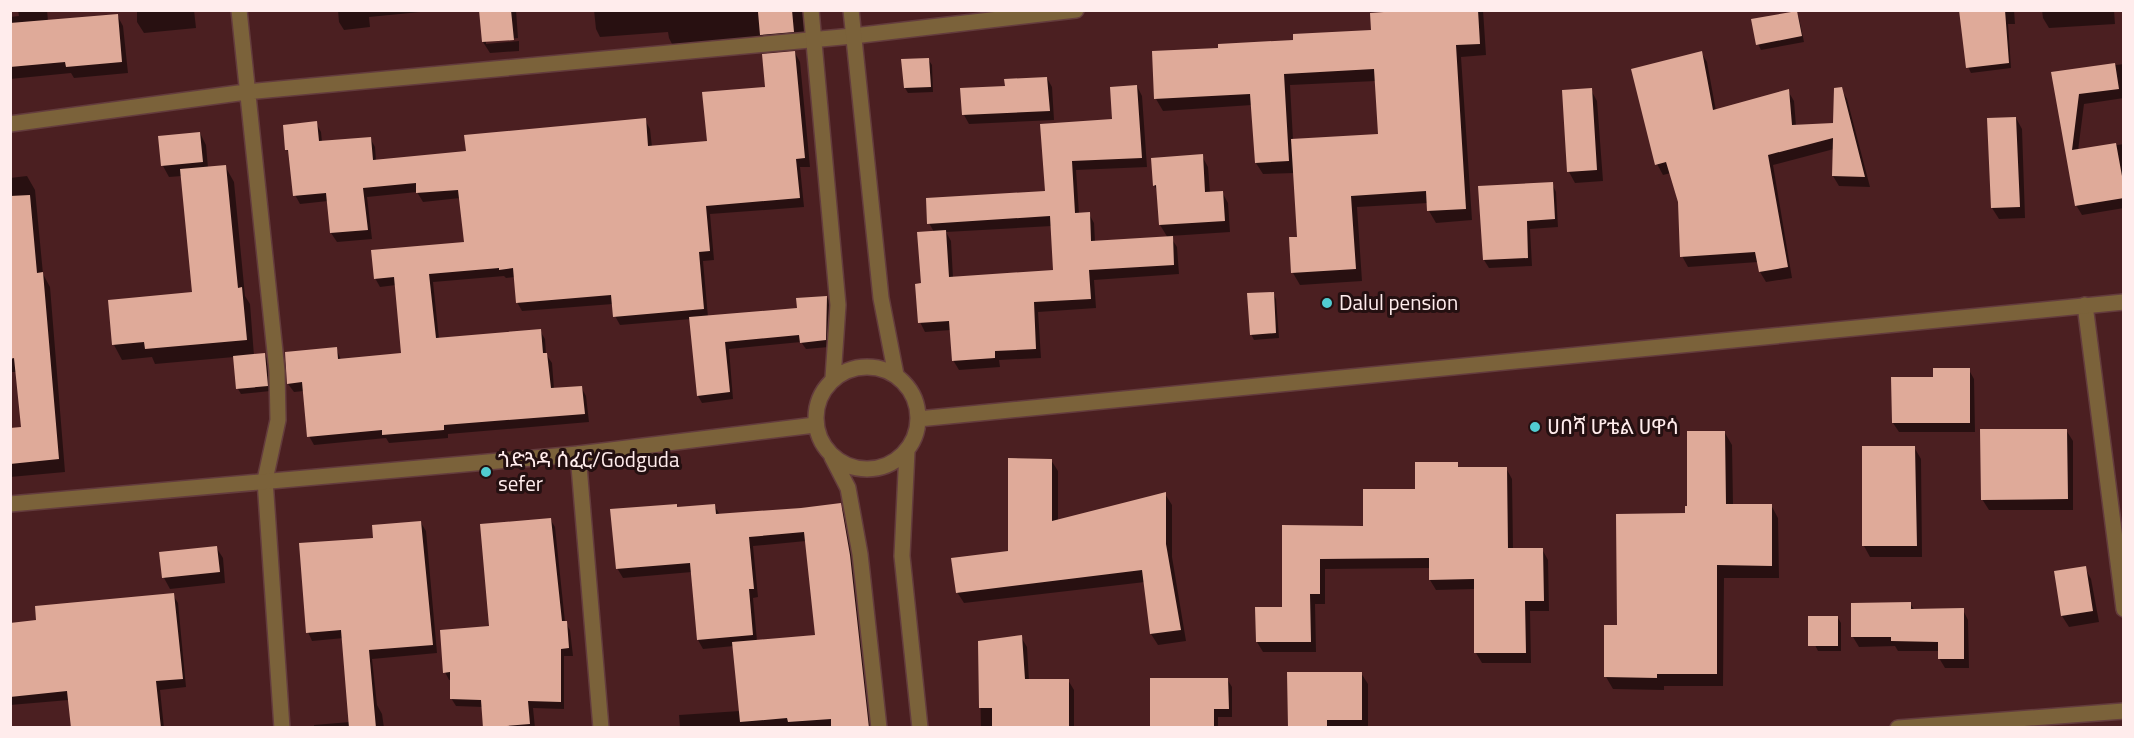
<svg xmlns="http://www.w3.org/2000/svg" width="2134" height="738" font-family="'Titillium Web','Noto Sans Ethiopic',sans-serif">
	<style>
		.shadow { fill: #0007; fill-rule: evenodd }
		.building { fill: #dfaa99 }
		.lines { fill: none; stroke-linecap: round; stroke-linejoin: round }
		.minor-casing { stroke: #643c3d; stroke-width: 18 }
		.tertiary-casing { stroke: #643c3d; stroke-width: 18 }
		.minor { stroke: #7b623a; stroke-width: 15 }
		.tertiary { stroke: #7b623a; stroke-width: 15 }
		.poi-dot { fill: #51ccd1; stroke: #241011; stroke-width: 2 }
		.labels { text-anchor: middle; stroke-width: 6; stroke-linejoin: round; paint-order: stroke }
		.poi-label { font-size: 21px; fill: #ffecec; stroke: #241011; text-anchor: start }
	</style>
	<rect width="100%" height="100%" fill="#4b1f21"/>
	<path class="shadow" d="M18,10H47L48,21L117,15L123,26L128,73L74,78L71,73L10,79V17L19,16Z
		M137,10H194L196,28L144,33L137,22Z
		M338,10H441L369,17L370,27L344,30L339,22Z
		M480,10H516L518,38L486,41V44L519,41V51L490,53L483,42Z
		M594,10H810L806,32L797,33V40L673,46L669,38L668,32L600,37L596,29Z
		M1407,10H1483L1486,55L1461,57L1472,220L1436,223L1429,211L1428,203L1357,207L1362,281L1300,285L1293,273L1291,239L1299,238L1295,173L1263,174L1256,163L1252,105L1163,111L1156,99L1220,49L1373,31ZM1376,81L1380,135L1293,140L1290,85Z
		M1960,10H2014L2015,24H2008L2011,68L1971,73L1968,67Z
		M2042,10H2114L2115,24L2049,28L2043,18Z
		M1796,12L1799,18L1804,42L1761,50L1758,44Z
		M1701,52L1707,62L1716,111L1788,91L1794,101L1796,126L1835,125L1841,89L1847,99L1870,187L1839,186L1833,176L1834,149L1773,165L1792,278L1766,282L1760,272L1758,262L1688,267L1682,256L1679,201L1671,173L1663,175L1657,164Z
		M795,53L800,62L810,167H800L804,207L710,214L714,260L703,261L708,317L798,309L827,297L831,304L829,347L806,349L801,342L729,349L733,399L702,403L698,396L691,319L620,325L615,316L613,304L522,311L517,302L515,277L506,278L504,276L433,282L439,339L540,331L545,339L546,354L552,363L554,389L581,387L586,396L589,422L448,434V438L389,443L386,438L314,445L309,436L304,391L294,392L288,384L336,348L341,360L403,355L396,285L380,287L375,278L465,243L460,198L423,202L417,192L367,197L372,239L337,242L331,233L328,201L300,204L295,195L291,156L287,150L316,123L321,132L322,142L370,138L375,147L376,161L468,153L645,120L650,129L652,147L709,142L767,89Z
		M928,59L932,65L933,92L908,93L905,88Z
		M2124,64V98L2084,104L2078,151L2124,144V208L2082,215L2076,205L2053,73Z
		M1047,78L1052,87L1054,120L969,124L964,115L1006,87Z
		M1137,86L1142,96L1147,167L1076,170L1079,214H1089L1094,223L1095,242L1168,238L1160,225L1158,192L1154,185L1202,156L1208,167L1210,193L1222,192L1228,203L1230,232L1170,236L1177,247L1179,274L1094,280L1096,308L1038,312L1041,358L999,360L1000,367L959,370L953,360L951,330L925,332L920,322L922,285L934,232L929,223L1047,193L1042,125L1114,120ZM1052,226L1055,272L953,278L951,241L946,232Z
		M1591,90L1597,101L1603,181L1575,183L1569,172Z
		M2016,118L2022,129L2025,218L1999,219L1992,208Z
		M200,133L206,145L208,168L225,166L234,182L245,296L250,304L254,356L265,355L268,360L270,391L241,394L238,389L234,357L155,364L152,357L122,360L114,345L193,293L182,176L169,177L163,166Z
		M27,176L35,190L43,274L50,287L65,472L10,477V430L23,428L17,372H10V178Z
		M1552,184L1556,192L1558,227L1530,229L1532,266L1489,268L1484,260Z
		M1273,293L1276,299L1279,338L1254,340L1251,334Z
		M1969,370L1974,379L1975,432H1899L1893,423L1934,379Z
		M2066,430L2073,441V510H1989L1982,499Z
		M1725,433L1732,445L1733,505H1771L1778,518L1779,578H1724L1723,686H1664V690L1613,689L1606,677L1618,626L1686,515Z
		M1864,447H1914L1921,459L1922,557H1870L1864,546Z
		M1051,460L1058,471V522L1165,494L1172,505V557L1186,641L1158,645L1151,634L1145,582L964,603L957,592L1009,553Z
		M1457,463L1459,468H1506L1512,479L1513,549H1542L1548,560L1549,611H1530L1531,663H1482L1476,653L1475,589L1436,590L1430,580V568L1325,569V604H1315L1316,652H1263L1257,642V609H1284L1283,527H1364Z
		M714,505L720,515L840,505L845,514L855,566L872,728H680L679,715L740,711L734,646L703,649L698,640L692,572L623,578L617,568L677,508ZM806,541L816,637L757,641L753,598L758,597L753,546Z
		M550,519L555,527L565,622L570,630L573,656H564V709L533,708L535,728H485L483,707L456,706L451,698L452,680H449L445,672L490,627Z
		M421,523L426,531L437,653L372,659L377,705L382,714L384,728H314V725L350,722L344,638L312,641L308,632L374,539Z
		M216,547L223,558L225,583L170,589L164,578Z
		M2085,568L2091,579L2099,622L2069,627L2062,616Z
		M173,595L178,603L186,687L160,690L164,728H72L69,700L10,705V625L38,621Z
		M1910,603L1915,611L1963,610L1968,620L1969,668H1945L1939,658V651H1898L1895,646L1859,647L1853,637Z
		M1838,618L1841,623V651H1818L1815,645Z
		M1021,637L1027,647L1029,681L1068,680L1074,690V728H981L979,642Z
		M1361,673L1368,684V728H1289Z
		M1227,679L1232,687V717H1218V728H1152Z"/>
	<path class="building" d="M479,10H511L514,40L482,42Z
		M792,10L794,32L760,35L758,12Z
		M1411,10H1478L1480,44L1456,45L1466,209L1427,211L1426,191L1351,196L1356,269L1291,273L1289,237H1297L1291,139L1378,134L1374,69L1284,74L1289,161L1255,163L1250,94L1154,99L1152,51L1218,48V44L1293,40V34L1371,30L1370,13Z
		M1959,10H2005L2009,63L1966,68Z
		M1797,11L1802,36L1756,45L1751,19Z
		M118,14L122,62L66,67L65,62L10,67V23Z
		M795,51L805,158L796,159L800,198L706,206L710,251L699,252L704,309L613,317L611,295L516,303L513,268L499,270V268L429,274L436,338L541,329L543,353H547L551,388L582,386L585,414L444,425V430L382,435V430L307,437L302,382L287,384L285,352L337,347L338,359L401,353L394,277L374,279L371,250L464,242L458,190L416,193V183L363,188L368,230L330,233L326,193L293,196L288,150H285L283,125L317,121L319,141L371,137L373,160L466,151L464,135L646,118L648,146L707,141L702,92L765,87L762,54Z
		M1702,51L1713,110L1789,89L1792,125L1833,123L1834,88L1842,87L1865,177L1832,176L1833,138L1768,155L1788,267L1759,272L1755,252L1680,257L1678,202L1666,162L1655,165L1631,69Z
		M929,58L931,87L904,88L901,59Z
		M2115,63L2119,89L2079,94L2072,150L2116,143L2124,187V198L2075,206L2051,72Z
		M1047,77L1050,111L962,115L960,88L1005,86L1004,79Z
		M1137,85L1142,158L1072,161L1075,213L1090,212L1091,241L1173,236L1174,265L1089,270L1091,299L1034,302L1036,349L995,351V358L952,361L949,321L918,323L915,284L921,283L917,232L946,230L949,277L1053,270L1050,216L927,224L926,198L1045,191L1040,124L1112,119L1110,87Z
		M1592,88L1597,170L1567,172L1562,90Z
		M2016,117L2020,207L1991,208L1987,118Z
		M200,132L203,162L161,166L158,136Z
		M1203,154L1205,192L1223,191L1225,221L1159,225L1156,185L1153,186L1151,158Z
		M226,165L238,288L242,287L247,340L145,349L144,342L112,345L108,300L192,292L180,169Z
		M1553,182L1555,219L1527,221L1528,258L1483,260L1478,186Z
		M30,195L37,273L43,272L59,459L10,464V428L21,427L14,358L10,359V196Z
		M1274,292L1276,333L1250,335L1247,293Z
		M827,296L826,340L800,343L799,335L725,342L730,392L697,396L689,317L797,308L796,298Z
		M265,353L268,386L236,389L233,356Z
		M1933,368H1970V423H1892L1891,377H1933Z
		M1980,429H2067L2068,499L1981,500Z
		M1687,431H1725L1726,504H1772V566L1717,565V674H1657V678L1604,677V625H1617L1616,514L1685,513V506H1687Z
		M1862,446H1915L1917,546H1862Z
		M1008,458L1052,459V521L1166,492V544L1181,630L1150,634L1142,570L956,593L951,558L1008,551Z
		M1415,462H1458V467H1507L1508,548H1543L1544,601H1525L1526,653H1474V579L1429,580V558L1320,559V594H1310L1311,642H1256L1255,607H1282V525L1363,526V489H1415Z
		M841,503L850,555L869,728H831V719L788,722L787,718L740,722L732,642L815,635L804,532L749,537L754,589H749L753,635L697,640L690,563L616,569L610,509L677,504V507L715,504L716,514L801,508Z
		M551,518L562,621H567L569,648L561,649V702L528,701L530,724L483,728L481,700L450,699V672L443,673L440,630L489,626L480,524Z
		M421,521L433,645L369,650L376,728H349L341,630L306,633L299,543L373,538L372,525Z
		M217,546L220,572L162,578L159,552Z
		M2086,566L2093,611L2061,616L2054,571Z
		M174,593L183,679L156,681L161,728H71L67,691L10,697V623L36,620L35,606Z
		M1911,602V609L1964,608V659H1938V642L1891,641V637H1851V603Z
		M1808,616H1838V646H1808Z
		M1022,635L1025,679H1069V728H992V708H979L978,641Z
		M1287,672H1362V720H1327V728H1288Z
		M1150,678H1228L1229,709H1214V728H1150Z"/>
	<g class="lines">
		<g class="minor-casing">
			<path id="minor" d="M239,10L277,371L278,420L265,480L282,728
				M10,124L246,92L853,36L1076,10
				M2085,305L2124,609
				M578,454L601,728
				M1898,728L2124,711"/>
		</g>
		<g class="tertiary-casing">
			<path id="tertiary" d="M811,10L838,305L833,378
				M851,10L881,298L896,375
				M816 418a51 51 0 1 1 102 0a51 51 0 1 1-102 0Z
				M918,419L2124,302
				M907,451L902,556L920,728
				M832,457L848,488L860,554L879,728
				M10,504L578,454L815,425"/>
		</g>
		<use href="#minor" class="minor"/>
		<use href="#tertiary" class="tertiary"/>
	</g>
	<g class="poi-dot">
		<circle cx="1327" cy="303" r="6"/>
		<circle cx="1535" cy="427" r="6"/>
		<circle cx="486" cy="472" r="6"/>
	</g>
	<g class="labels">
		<g class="poi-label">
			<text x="1339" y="310">Dalul pension</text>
			<text x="1547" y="434">ሀበሻ ሆቴል ሀዋሳ</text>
			<text x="498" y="467">ጎድጓዳ ሰፈር/Godguda<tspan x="498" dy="24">sefer</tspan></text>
		</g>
	</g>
	<rect width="2134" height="738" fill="none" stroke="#ffecec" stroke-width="24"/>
</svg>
